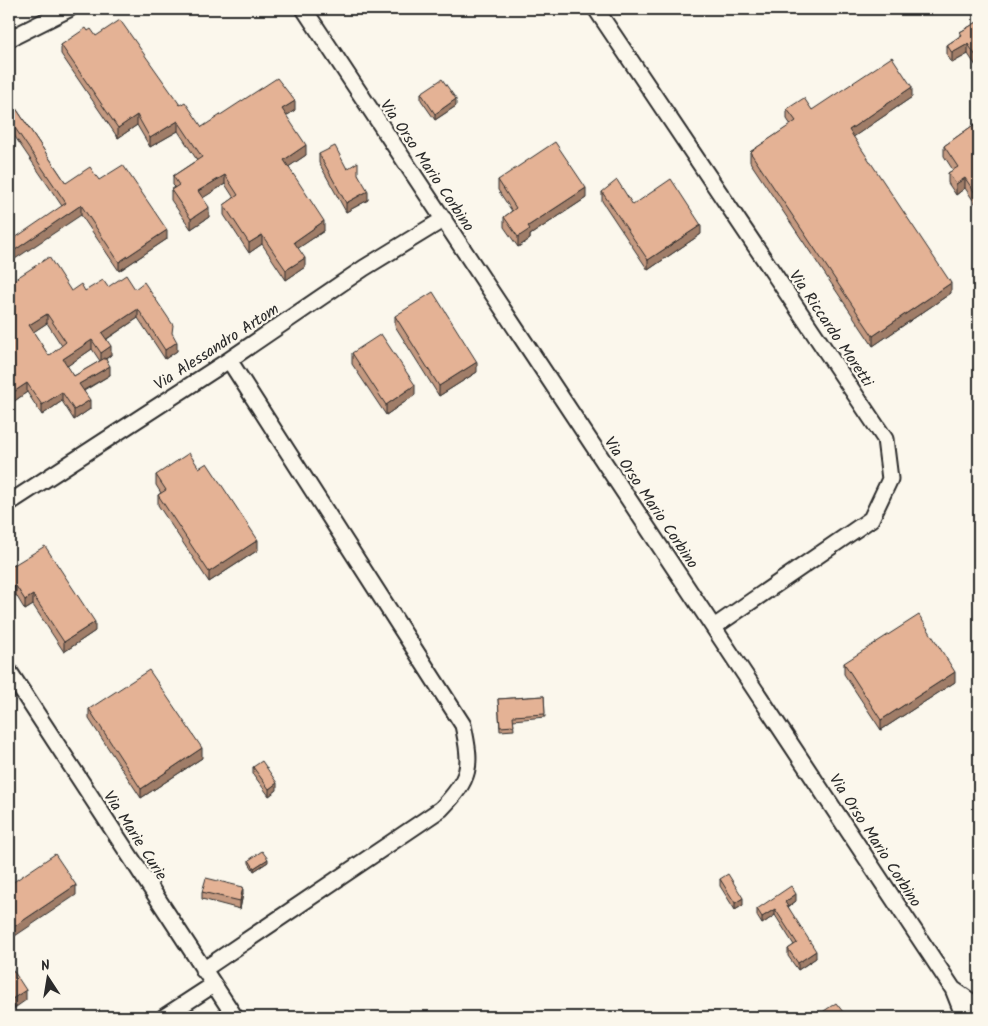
<svg xmlns="http://www.w3.org/2000/svg" width="988" height="1026" font-family="Kalam,sans-serif">
	<style>
		.lines { fill: none; stroke-linecap: round; stroke-linejoin: round }
		.minor-casing { stroke: #2b2b2b; stroke-width: 19 }
		.minor { stroke: #fbf7ec; stroke-width: 15 }
		.wall { fill: #c49980; stroke: #2b2b2b; fill-rule: evenodd }
		.shaded-wall { fill: #a07d68; stroke: #2b2b2b }
		.building { fill: #e4b295; stroke: #2b2b2b; fill-rule: evenodd }
		.labels { text-anchor: middle; stroke-width: 4.5; stroke-linejoin: round; paint-order: stroke }
		.street-label { font-size: 16px; fill: #2b2b2b; stroke: #fbf7ec }
	</style>
	<rect width="100%" height="100%" fill="#fbf7ec"/>
	<filter id="ink" filterUnits="userSpaceOnUse"><feTurbulence type="fractalNoise" baseFrequency=".02" numOctaves="2"/><feDisplacementMap in="SourceGraphic" scale="10" xChannelSelector="R" yChannelSelector="G"/><feConvolveMatrix kernelMatrix="1 2 1 2 8 2 1 2 1" color-interpolation-filters="sRGB"/></filter>
	<g filter="url(#ink)">
		<g class="lines">
			<g class="minor-casing">
				<path id="minor" d="M304,9L953,989L979,1007
					M596,9L885,439L890,479L871,519L714,627
					M9,39L69,9
					M9,503L229,360L364,268L444,219
					M9,671L235,1017
					M203,970L441,809C471,778 472,767 463,725L229,360
					M953,989L964,1017
					M164,1017L213,985"/>
			</g>
			<use href="#minor" class="minor"/>
		</g>
		<path class="wall" d="M979,21L976,66L968,54L952,63L947,55V45L960,36V32Z
			M88,31L96,36L180,105L202,127L295,110L286,116L306,155L288,167L324,231L298,248L305,267L286,280L262,244L249,253L224,215V205L234,198L225,184L202,198L209,217L191,229L171,200V190L175,187L173,185V176L197,160L178,131L150,147L137,125L118,138L61,54V45Z
			M421,93L456,106L435,120L421,100Z
			M912,97L853,137L951,293L873,346L750,162V152L791,125L787,119V109L812,110Z
			M9,98L66,183L99,180L167,239L119,271L81,215L62,206L9,128Z
			M979,121V209L965,188L956,195L948,183V173L953,170L944,156V146Z
			M319,154L358,174L368,200L346,212L319,163Z
			M498,180L586,198L530,235V239L518,247L504,227V217L512,211L498,190Z
			M602,192L633,205L701,234L648,270L602,201Z
			M9,283L71,291H85L108,287L135,289L172,335L177,351L165,359L138,318L107,339L111,355L106,359L110,375L84,391L90,409L74,420L62,401L42,415L27,392L9,405ZM47,323L62,346L49,356L33,332ZM92,349L100,361L74,376L67,366Z
			M395,316L477,372L439,396L395,326Z
			M352,353L415,395L386,415L352,364Z
			M199,468L258,550L209,582L158,505V495L161,493L156,485V475Z
			M9,568L95,631L64,652L33,605L25,610L16,595L9,600Z
			M844,663L955,682L881,730L844,674Z
			M544,696L545,717L513,720L514,730L500,731L498,699Z
			M89,709L202,758L141,798L89,719Z
			M253,767L277,790L269,796L253,774Z
			M249,860L268,862L254,871L249,863Z
			M720,879L743,905L735,910L720,886Z
			M202,892L243,894L240,909L202,899Z
			M796,901L788,907L816,958L798,970L788,956V949L794,945L775,915L762,924L757,916V909Z"/>
		<path class="shaded-wall" d="M968,44V54L952,63V53Z
			M979,54V64L976,66V56Z
			M912,87V97L849,140V130Z
			M456,99V106L435,120V114Z
			M295,101V110L282,119V109Z
			M137,115V125L118,138V128Z
			M178,121V131L150,147V138Z
			M306,145V155L284,170V160Z
			M225,175V184L198,201V191Z
			M965,178V188L956,195V184Z
			M586,188V198L530,235V239L518,247V237L528,226Z
			M368,191V200L346,212V203Z
			M81,205V215L9,263V254Z
			M209,207V217L191,229V219Z
			M324,221V231L294,251V242Z
			M701,225V234L648,270V260Z
			M167,230V239L119,271V262Z
			M262,235V244L249,253V243Z
			M305,258V267L286,280V270Z
			M951,283V293L873,346V336Z
			M138,309V318L102,342V333Z
			M47,314V323L29,335V325Z
			M92,340V349L63,369V359Z
			M177,342V351L165,359V350Z
			M111,346V355L101,362V353Z
			M477,362V372L439,396V386Z
			M110,366V375L79,393V384Z
			M27,383V392L9,405V395Z
			M415,385V395L386,415V405Z
			M62,392V401L42,415V405Z
			M90,400V409L74,420V410Z
			M258,540V550L209,582V572Z
			M16,586V595L9,600V590Z
			M33,595V605L25,610V600Z
			M95,622V631L64,652V642Z
			M955,672V682L881,730V720Z
			M202,748V758L141,798V789Z
			M277,783V790L269,796V789Z
			M268,859V862L254,871V868Z
			M76,885V895L9,940V930Z
			M243,887V894L240,909V901Z
			M796,894V901L785,909V902Z
			M743,898V905L735,910V903Z
			M775,909V915L762,924V917Z
			M816,951V958L798,970V963Z
			M26,990V1000L9,1012V1001Z"/>
		<path class="building" d="M120,20L180,105L185,102L202,127L277,78L295,101L282,109L306,145L284,160L324,221L294,242L305,258L286,270L262,235L249,243L224,205L238,195L225,175L198,191L209,207L191,219L171,190L179,185L173,176L202,157L178,121L150,138L137,115L118,128L61,45L86,28L88,31L91,29L96,36Z
			M979,21V54L976,56L968,44L952,53L947,45L962,35L960,32Z
			M892,57L912,87L849,130L951,283L873,336L750,152L796,121L787,109L804,98L812,110Z
			M442,79L456,99L435,114L421,93Z
			M9,98L66,183L90,167L99,180L123,165L167,230L119,262L81,205L9,254V242L66,203L9,119Z
			M979,121V199L965,178L956,184L948,173L958,167L944,146Z
			M555,142L586,188L528,226L530,229L518,237L504,217L516,208L498,180Z
			M335,146L347,169L358,162V174L368,191L346,203L319,154Z
			M671,179L701,225L648,260L602,192L617,180L633,205Z
			M49,257L71,291L81,284L85,291L103,280L108,287L126,275L135,289L144,282L173,325L172,333L177,342L165,350L138,309L102,333L111,346L101,353L92,340L63,359L74,376L105,358L110,366L79,384L90,400L74,410L62,392L42,405L27,383L9,395V283ZM47,314L66,342L49,356L29,325Z
			M433,292L477,362L439,386L395,316Z
			M381,334L415,385L386,405L352,353Z
			M189,453L199,468L207,463L258,540L209,572L158,495L166,490L156,475Z
			M45,546L95,622L64,642L33,595L25,600L16,586L9,590V568Z
			M919,615L955,672L881,720L844,663Z
			M149,670L202,748L141,789L89,709Z
			M544,696L545,714L513,716L514,726L500,727L498,699Z
			M262,761L277,783L269,789L253,767Z
			M262,851L268,859L254,868L249,860Z
			M55,854L76,885L9,930V885Z
			M728,874L743,898L735,903L720,879Z
			M206,878L243,887L240,901L202,892Z
			M791,886L796,894L785,902L816,951L798,963L788,949L797,943L775,909L762,917L757,909Z
			M9,964L26,990L9,1001Z
			M836,1003L847,1017H815Z"/>
	</g>
	<g class="labels">
		<g class="street-label">
			<text transform="translate(428 165) rotate(56)" y="6">Via Orso Mario Corbino</text>
			<text transform="translate(832 328) rotate(56)" y="6">Via Riccardo Moretti</text>
			<text transform="translate(216 346) rotate(-33)" y="6">Via Alessandro Artom</text>
			<text transform="translate(652 502) rotate(56)" y="6">Via Orso Mario Corbino</text>
			<text transform="translate(136 835) rotate(57)" y="6">Via Marie Curie</text>
			<text transform="translate(876 840) rotate(57)" y="6">Via Orso Mario Corbino</text>
		</g>
	</g>
	<rect width="988" height="1026" fill="none" stroke="#fbf7ec" stroke-width="30"/>
	<rect x="15" y="15" width="958" height="996" fill="none" stroke="#2b2b2b" stroke-width="2" filter="url(#ink)"/>
	<g transform="translate(48 978) rotate(348)" stroke="#fbf7ec" stroke-width="4" paint-order="stroke">
	<path d="M0-4L9 19L0 12L-9 19Z" fill="#2b2b2b"/>
	<text y="-8" font-size="14" font-weight="bold" text-anchor="middle" fill="#2b2b2b">N</text>
	</g>
</svg>
